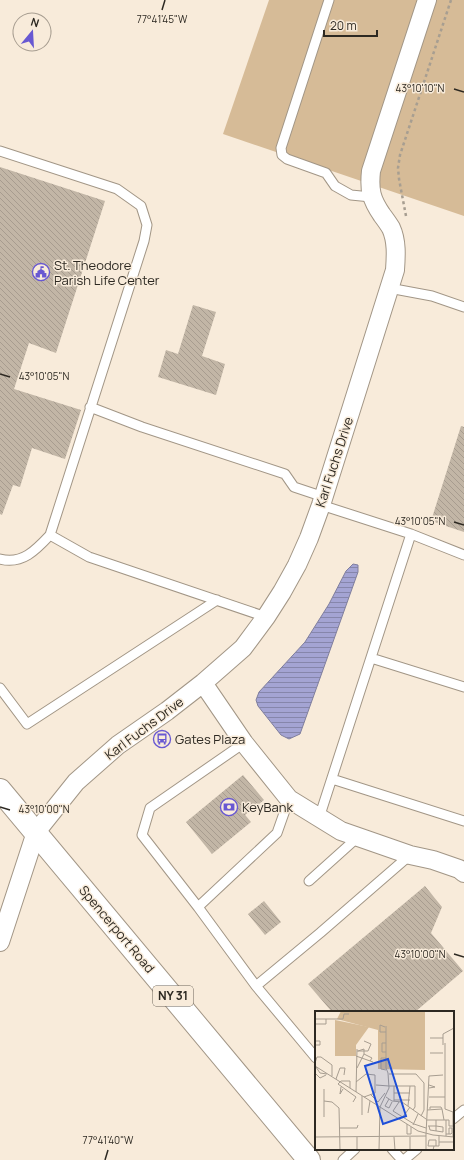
<svg xmlns="http://www.w3.org/2000/svg" width="464" height="1160" font-family="Manrope,sans-serif">
	<style>
		.park { fill: #d6bb97 }
		.water { fill: url(#water-rules); stroke: #807f9e }
		.building { fill: url(#building-back-hatch) }
		.lines { fill: none; stroke-linecap: round; stroke-linejoin: round }
		.service-casing { stroke: #a29686; stroke-width: 11 }
		.minor-casing { stroke: #a29686; stroke-width: 20 }
		.primary-casing { stroke: #a29686; stroke-width: 24 }
		.path { stroke: #a79e91; stroke-width: 2.5; stroke-dasharray: 3 3; stroke-linecap: butt }
		.service { stroke: #fff; stroke-width: 9 }
		.minor { stroke: #fff; stroke-width: 18 }
		.primary { stroke: #fff; stroke-width: 22 }
		.ticks { fill: none; stroke: #2d2922; stroke-width: 1.5 }
		.labels { text-anchor: middle; stroke-width: 3; stroke-linejoin: round; paint-order: stroke }
		.shield { fill: #f8ebda; stroke: #6a6359; stroke-width: 1 }
		.shield-label { font-size: 12px; font-weight: bold; fill: #2d2922 }
		.poi-label { font-size: 13px; fill: #2d2922; stroke: #f8ebda; text-anchor: start }
		.street-label { font-size: 13px; fill: #2d2922; stroke: #f8ebda }
		.inset-road { fill: none; stroke: #a79d90; stroke-width: 1 }
		.view { fill: #1d4ed8; fill-opacity: 0.15; stroke: #1d4ed8; stroke-width: 2 }
		.inset-edge { fill: none; stroke: #2d2922; stroke-width: 2 }
		.ticks-label { font-size: 10px; text-anchor: middle; fill: #2d2922; stroke: #f8ebda; stroke-width: 3; stroke-linejoin: round; paint-order: stroke }
	</style>
	<defs>
		<pattern id="water-rules" width="6" height="5" patternUnits="userSpaceOnUse"><rect width="6" height="5" fill="#a4a4d3"/><path d="M0 2.5h6" fill="none" stroke="#8686ab"/></pattern>
		<pattern id="building-back-hatch" width="6" height="6" patternUnits="userSpaceOnUse"><rect width="6" height="6" fill="#c2b6a6"/><path d="M-1 5l2 2M0 0l6 6M5-1l2 2" fill="none" stroke="#a79c8f"/></pattern>
	</defs>
	<rect width="100%" height="100%" fill="#f8ebda"/>
	<path class="park" d="M269,0H464V216L223,134Z"/>
	<path class="water" d="M353,564L358,565V572L300,734L289,739L281,735L258,706L256,700L259,692L305,642L329,604L346,571Z"/>
	<path class="building" d="M0,167L105,201L56,353L29,343L14,389L81,410L65,459L32,448L20,487L13,485L2,515L0,514Z
		M193,305L216,312L202,356L225,364L216,395L158,377L166,350L178,354Z
		M461,426L464,427V532L431,521Z
		M243,775L264,800L245,815L251,822L212,854L186,822Z
		M425,886L442,907L431,933L463,971L415,1012H332L308,984Z
		M264,901L281,922L265,935L248,914Z"/>
	<g class="lines">
		<g class="service-casing">
			<path id="service" d="M329,0L281,148L282,155L287,159L326,173L335,186L351,195L371,197
				M0,151L117,189L141,206L147,225L144,241L50,535C36,550 22,565 0,559
				M389,288L432,296L464,307
				M90,407L142,427L285,474L294,487L324,497
				M321,505L411,534L464,555
				M50,535L89,557L266,617
				M371,658L464,687
				M0,688L27,724L217,600
				M244,743L150,808L142,835L198,907L277,833L289,799
				M332,779L464,821
				M319,818L411,534
				M309,881L358,837
				M198,907L256,986
				M316,1058L256,986L320,933L410,855
				M453,1119L464,1110
				M392,1149L402,1160
				M343,1160L355,1149
				M404,1160L417,1149"/>
		</g>
		<g class="minor-casing">
			<path id="minor" d="M203,683L244,743L289,799L341,831L410,855L433,860L459,869L464,873
				M0,942L36,832L76,782L118,745L167,711L203,683L243,648L266,617L282,592L297,565L309,538L321,505L395,270C396,256 397,241 391,228C388,223 385,219 382,215C371,199 369,190 371,171L427,0"/>
		</g>
		<g class="primary-casing">
			<path id="primary" d="M0,790L309,1160"/>
		</g>
		<path class="path" d="M406,216L399,179L398,168L400,155L451,0"/>
		<use href="#service" class="service"/>
		<use href="#minor" class="minor"/>
		<use href="#primary" class="primary"/>
	</g>
	<path class="ticks" d="M162,10L165,0M454,89L464,92M0,374L10,377M454,522L464,525M0,807L10,810M454,954L464,957M105,1160L108,1150"/>
	<defs>
		<g id="civic-ring" transform="scale(0.9)"><circle r="9.5" fill="#f8ebda" stroke="#6858d2" stroke-width="1.5"/><path d="M-.6-6.5H3V-4.5H.6V-3L4-1V1h2V6H-6V1h2V-1L-.6-3ZM-1.2 2.5V6h2.4V2.5Z" fill="#6858d2"/></g>
		<g id="bus-ring" transform="scale(0.9)"><circle r="9.5" fill="#f8ebda" stroke="#6858d2" stroke-width="1.5"/><path d="M-5-6H5V4H4V6H2V4H-2V6H-4V4H-5ZM-3.5-4V0h7V-4ZM-3.5 1.2v1.5H-2V1.2ZM2 1.2v1.5H3.5V1.2Z" fill="#6858d2"/></g>
		<g id="bank-ring" transform="scale(0.9)"><circle r="9.5" fill="#f8ebda" stroke="#6858d2" stroke-width="1.5"/><path d="M-6-4H6V4H-6ZM0-2.3a2.3 2.3 0 1 0 0 4.6a2.3 2.3 0 1 0 0-4.6Z" fill="#6858d2"/></g>
	</defs>
	<g fill-rule="evenodd">
		<use href="#civic-ring" x="41" y="272"/>
		<use href="#bus-ring" x="162" y="739"/>
		<use href="#bank-ring" x="229" y="807"/>
	</g>
	<g class="labels">
		<rect class="shield" x="153" y="986" width="40" height="20" rx="3"/>
		<g class="shield-label">
			<text x="173" y="1000">NY 31</text>
		</g>
		<g class="poi-label">
			<text x="54" y="270">St. Theodore<tspan x="54" dy="15">Parish Life Center</tspan></text>
			<text x="175" y="744">Gates Plaza</text>
			<text x="242" y="812">KeyBank</text>
		</g>
		<g class="street-label">
			<text transform="translate(334 462) rotate(-72)" y="5">Karl Fuchs Drive</text>
			<text transform="translate(144 728) rotate(-37)" y="5">Karl Fuchs Drive</text>
			<text transform="translate(117 929) rotate(50)" y="5">Spencerport Road</text>
		</g>
	</g>
	<g transform="translate(315 1011)">
		<rect width="139" height="139" fill="#f8ebda"/>
		<path d="M20,9L54,16L41,34V45H20Z" fill="#d6bb97"/>
		<path d="M26,0H110V59L63,58V19L22,8Z" fill="#d6bb97"/>
		<path class="inset-road" d="M0,8H28L29,3H34M0,13H11V8M70,16L65,14V21H71M115,27H128M0,30H5V34H0M71,32H67V41H71M130,32V98L138,101V126M128,34V23L139,17M42,40H53L56,33L49,30M115,42H128M49,43L57,47L55,50M41,45L58,51M71,47H66V58L71,59M0,52L2,46H6L17,54V65M0,55L103,120L118,124L139,126M1,56L5,62L12,63M42,57L49,43V38L43,40M0,62L5,67L11,64M74,63H101L109,72V99L106,105M21,68L25,57H30L29,64M41,71L51,63L60,64V82L49,86M61,74L74,75M74,75H100V96L98,99M79,75V90M26,76L25,83L28,78M35,77V70H26L23,73L41,86L38,91M114,77L120,76L114,74M41,81L42,38M79,82H95M55,83L63,91L70,82M71,86L77,90L87,91L111,108M114,86H130M74,88L70,95L74,97L77,91M79,89H95M9,90L17,91L24,97L25,139M84,91L78,100L99,113L111,117M93,95L95,75M115,98V96H126L127,98M112,99L127,98L129,109M53,102L55,90M47,104V85M9,106V78M88,106L95,96M111,109H131V125M131,109H134V115H138M92,113V123H96V116M98,114L103,103M113,115H121V120M114,115L115,119L128,121V116L121,115V109M24,117H42L43,114M111,123L114,65L128,64M111,123V139M131,123H136L137,122V117H134V123M0,126L111,125M42,126V139M79,126L80,139M95,126V139M124,131H139M119,135H113L114,129H121V135M64,139L65,96L74,77L73,62L71,57V15M118,139L119,135H124V125"/>
		<path class="view" d="M73,48L91,105L68,113L50,55Z"/>
		<rect width="139" height="139" class="inset-edge"/>
	</g>
	<g class="ticks-label">
		<text x="162" y="23">77°41'45"W</text>
		<text x="420" y="92">43°10'10"N</text>
		<text x="44" y="380">43°10'05"N</text>
		<text x="420" y="525">43°10'05"N</text>
		<text x="44" y="813">43°10'00"N</text>
		<text x="420" y="958">43°10'00"N</text>
		<text x="108" y="1144">77°41'40"W</text>
	</g>
	<g transform="translate(32 32) rotate(18)"><circle r="19" fill="#f8ebda" stroke="#a79d90"/>
	<path d="M0-3L7 15L0 10L-7 15Z" fill="#6858d2"/>
	<text y="-6" font-size="11" font-weight="bold" text-anchor="middle" fill="#2d2922">N</text>
	</g>
	<path d="M324 30v6h53v-6" fill="none" stroke="#2d2922" stroke-width="2"/>
	<text x="330" y="30" font-size="12" fill="#2d2922" stroke="#f8ebda" stroke-width="3" paint-order="stroke">20 m</text>
</svg>
